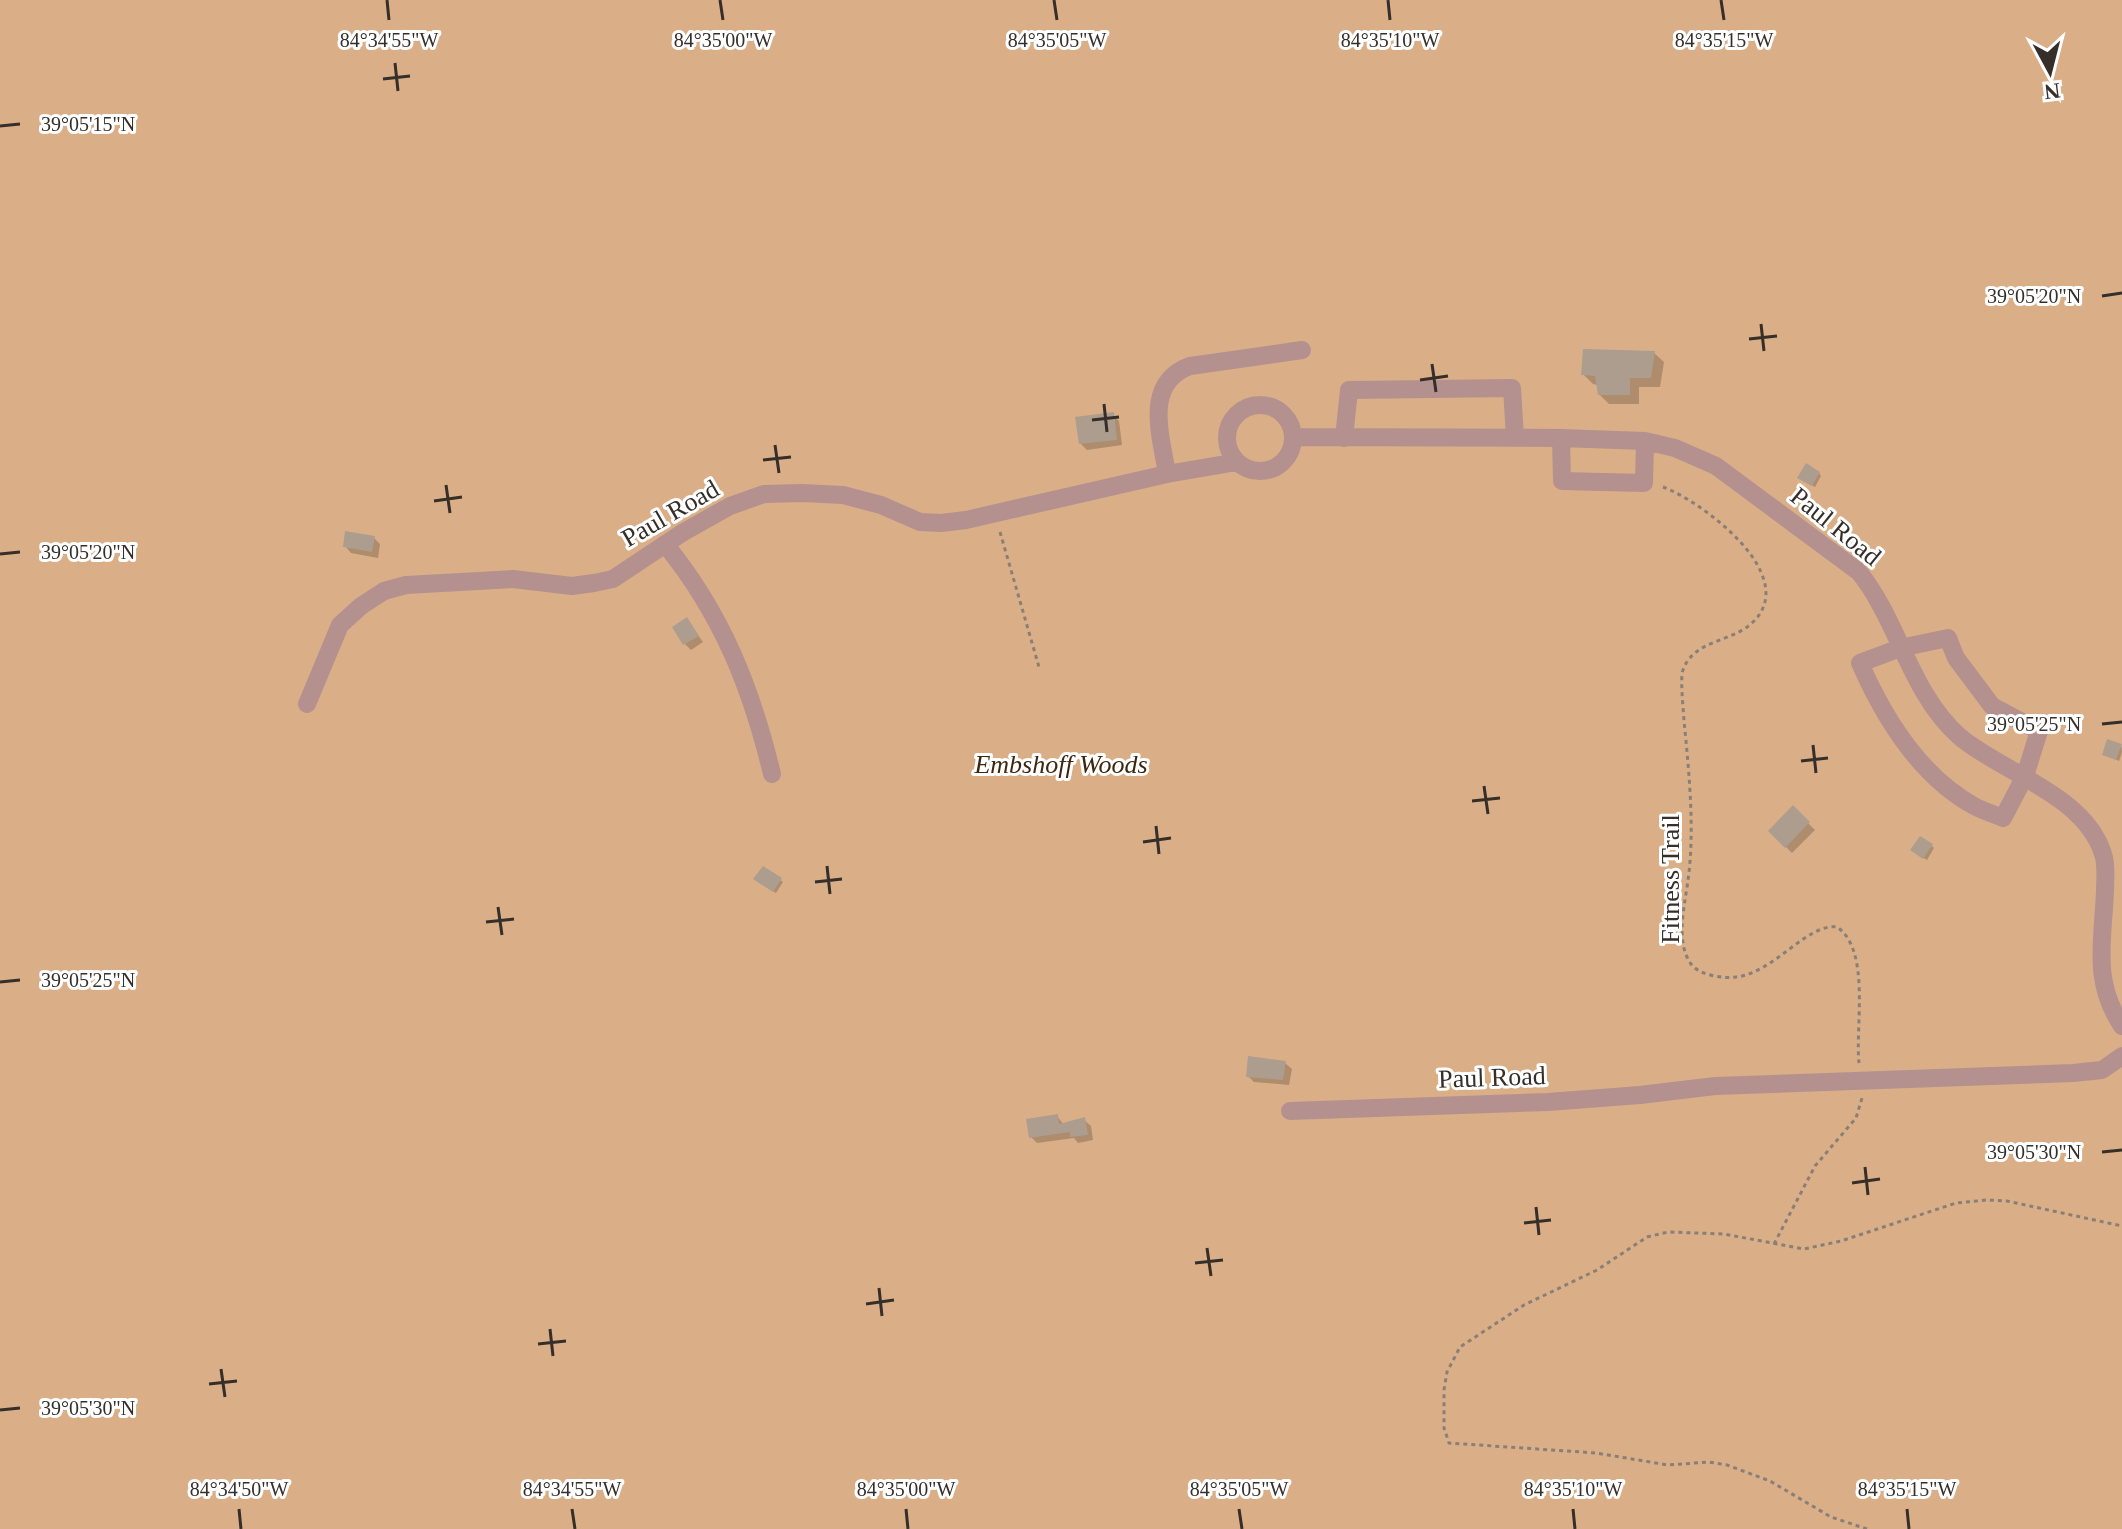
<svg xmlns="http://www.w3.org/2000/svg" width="2122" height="1529" font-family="Georgia,serif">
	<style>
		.green { fill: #daaf88 }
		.shadow { fill: #0003 }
		.building { fill: #ac9d8f }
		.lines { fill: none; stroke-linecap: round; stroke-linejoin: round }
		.path { stroke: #8a7f76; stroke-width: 3; stroke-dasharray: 4 4; stroke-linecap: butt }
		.minor { stroke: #b4918e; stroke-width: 18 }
		.ticks { fill: none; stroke: #352e29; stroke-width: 3 }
		.labels { text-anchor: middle; stroke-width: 6; stroke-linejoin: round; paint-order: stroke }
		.street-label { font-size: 26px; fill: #352e29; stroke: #fff }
		.park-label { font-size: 26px; font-style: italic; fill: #3e2710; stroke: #fff }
		.ticks-label { font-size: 20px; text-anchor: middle; fill: #352e29; stroke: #fff; stroke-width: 6; stroke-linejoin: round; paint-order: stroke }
	</style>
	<rect width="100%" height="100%" fill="#ecdccd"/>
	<path class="green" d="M0,0H2122V1529H0Z"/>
	<path class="shadow" d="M1654,353L1664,362L1660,387H1639V404H1609L1599,394L1598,385L1593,384L1583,374Z
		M1113,415L1119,421L1122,445L1087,450L1080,443Z
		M1819,473L1821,476L1815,487L1802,480Z
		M374,538L380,544L378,558L351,553L345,546Z
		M687,620L703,642L691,650L685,644Z
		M2121,745L2122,752L2119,761L2104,754Z
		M1793,808L1815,830L1792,853L1770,831Z
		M1932,846L1934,848L1927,860L1915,852Z
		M780,880L783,882L776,893L758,882Z
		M1285,1063L1292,1069L1289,1085L1254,1082L1248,1076Z
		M1057,1116L1064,1125L1084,1120L1091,1126L1093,1140L1078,1143L1074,1138L1037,1143L1031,1137Z"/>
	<path class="building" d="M1583,349L1655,351L1651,378H1630V395H1598L1595,376L1581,375Z
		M1114,412L1117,440L1079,444L1075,417Z
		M1806,463L1820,472L1812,486L1797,478Z
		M345,531L375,536L372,552L343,547Z
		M687,617L699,636L683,645L672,627Z
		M2107,739L2122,744L2116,760L2102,755Z
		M1793,805L1810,822L1785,848L1768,831Z
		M1920,836L1933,844L1923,859L1910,850Z
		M763,866L782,878L773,892L753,879Z
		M1248,1056L1286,1061L1283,1080L1246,1077Z
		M1058,1114L1059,1124L1085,1117L1088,1135L1070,1137V1132L1029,1138L1026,1119Z"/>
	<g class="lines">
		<path class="path" d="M1663,487C1701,501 1800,574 1754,621C1732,644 1692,638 1682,673C1681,689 1683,705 1684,721C1689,771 1695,831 1688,880C1685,904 1675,942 1691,964C1699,975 1723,979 1736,977C1774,973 1807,923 1837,927C1871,950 1855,1027 1859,1063
			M1000,532L1039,667
			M1774,1244L1815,1166L1856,1118L1862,1098
			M1867,1529L1831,1517L1770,1481L1727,1465L1709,1462L1668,1465L1596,1453L1449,1443L1444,1428V1390L1447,1372L1460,1347L1524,1305L1597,1270L1647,1237L1668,1232L1724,1234L1804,1249L1841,1241L1956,1203L1987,1200L2007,1201L2122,1226"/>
		<path class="minor" d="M1227 438a33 33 0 1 1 66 0a33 33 0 1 1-66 0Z
			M1294,437L1561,438L1645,441L1675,448L1716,466L1859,572C1899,622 1910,693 1960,737C2003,773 2085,795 2103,854C2107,865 2105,879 2105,891C2103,941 2092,981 2122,1026
			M1344,438L1349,390L1512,388L1515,438
			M1561,438L1562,481L1644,483L1645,441
			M1167,474C1161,435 1143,383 1190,366L1302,350
			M665,544C722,614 751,687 772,774
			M1948,638L1956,658L1992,706L2039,731L2025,776L2003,818C1994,814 1983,811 1974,806C1920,776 1884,718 1860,663L1900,648Z
			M307,704L340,625L361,606L384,591L406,585L513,579L572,586L594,583L613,579L682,533L730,506L764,494L802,493L843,495L881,505L920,522L941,523L966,520L1167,474L1237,462
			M1290,1111L1548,1102L1640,1095L1715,1086L2073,1073L2102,1070L2122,1056"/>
	</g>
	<path class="ticks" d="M387,0L389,20M720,0L723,20M1054,0L1057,20M1388,0L1390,20M1721,0L1724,20M395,63L398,91M383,79L410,76M0,126L20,124M2102,296L2122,293M1761,324L1764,351M1749,339L1777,336M1432,364L1436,392M1420,380L1448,376M1104,404L1107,432M1092,420L1119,417M775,445L779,473M763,460L791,457M446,485L450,513M434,501L462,497M0,554L20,552M2102,724L2122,722M1813,745L1816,773M1801,761L1828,758M1484,786L1488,814M1472,801L1500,798M1156,826L1159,854M1143,842L1171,838M827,866L830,894M815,882L842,879M498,907L502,935M486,922L514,919M0,982L20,980M2102,1152L2122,1150M1865,1167L1868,1195M1852,1183L1880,1179M1536,1207L1539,1235M1524,1223L1551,1220M1207,1248L1211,1276M1195,1263L1223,1260M879,1288L882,1316M866,1304L894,1300M550,1329L553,1356M538,1344L566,1341M221,1369L225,1397M209,1384L237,1381M0,1410L20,1408M239,1509L241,1529M572,1509L575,1529M906,1509L908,1529M1239,1509L1242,1529M1573,1509L1575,1529M1907,1509L1909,1529"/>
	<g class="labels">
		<g class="street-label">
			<text transform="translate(670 513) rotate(-30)" y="9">Paul Road</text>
			<text transform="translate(1836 526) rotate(39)" y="9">Paul Road</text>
			<text transform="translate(1670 879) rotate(-90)" y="9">Fitness Trail</text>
			<text transform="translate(1492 1077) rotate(-2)" y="9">Paul Road</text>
		</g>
		<g class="park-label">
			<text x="1061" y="773">Embshoff Woods</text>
		</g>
	</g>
	<g class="ticks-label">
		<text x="389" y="47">84°34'55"W</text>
		<text x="723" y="47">84°35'00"W</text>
		<text x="1057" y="47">84°35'05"W</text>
		<text x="1390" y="47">84°35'10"W</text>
		<text x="1724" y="47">84°35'15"W</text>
		<text x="88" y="131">39°05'15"N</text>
		<text x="2034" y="303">39°05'20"N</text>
		<text x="88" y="559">39°05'20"N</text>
		<text x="2034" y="731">39°05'25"N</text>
		<text x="88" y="987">39°05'25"N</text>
		<text x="2034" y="1159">39°05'30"N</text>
		<text x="88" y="1415">39°05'30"N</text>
		<text x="239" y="1496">84°34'50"W</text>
		<text x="572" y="1496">84°34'55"W</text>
		<text x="906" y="1496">84°35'00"W</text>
		<text x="1239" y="1496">84°35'05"W</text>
		<text x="1573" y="1496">84°35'10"W</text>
		<text x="1907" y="1496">84°35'15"W</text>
	</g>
	<g transform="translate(2050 72) rotate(173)" stroke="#ffffff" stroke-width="6" paint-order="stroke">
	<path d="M0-6L14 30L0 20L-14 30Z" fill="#352e29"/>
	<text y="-12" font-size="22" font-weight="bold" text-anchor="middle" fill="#352e29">N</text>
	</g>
</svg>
